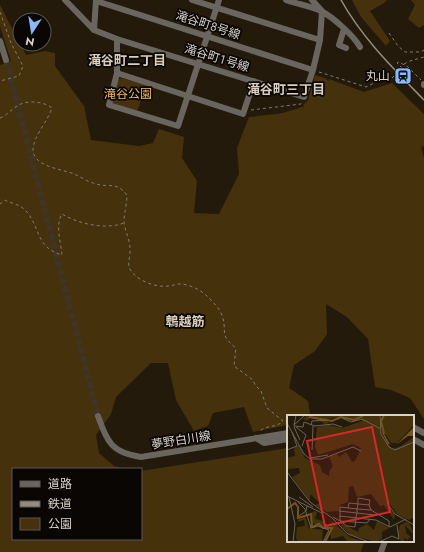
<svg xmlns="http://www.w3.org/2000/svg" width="424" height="552" font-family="Jost,'Noto Sans JP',sans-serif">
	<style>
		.green { fill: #46310d }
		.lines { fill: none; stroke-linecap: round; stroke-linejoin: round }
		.minor-tunnel { stroke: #3e3528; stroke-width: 6; stroke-dasharray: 6 3; stroke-linecap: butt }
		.path { stroke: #837b70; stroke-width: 1; stroke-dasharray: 3 3; stroke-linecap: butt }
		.minor { stroke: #6a655e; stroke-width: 6 }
		.rail { stroke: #938c81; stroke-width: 1.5 }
		.path-bridge { stroke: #837b70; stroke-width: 1; stroke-dasharray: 3 3; stroke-linecap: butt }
		.labels { text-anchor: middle; stroke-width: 3.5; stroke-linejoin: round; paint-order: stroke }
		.street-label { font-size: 12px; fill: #d7d1c8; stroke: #0a0603 }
		.poi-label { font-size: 12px; fill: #d7d1c8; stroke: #0a0603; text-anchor: end }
		.park-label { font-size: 12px; fill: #ebb96a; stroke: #0a0603 }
		.neighbourhood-label { font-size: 13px; font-weight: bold; fill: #dbcebc; stroke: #0a0603 }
		.inset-river { fill: none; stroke: #75541c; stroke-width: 2 }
		.inset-road { fill: none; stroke: #6b6357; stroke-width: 1 }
		.view { fill: #d62828; fill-opacity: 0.15; stroke: #d62828; stroke-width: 2 }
		.inset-edge { fill: none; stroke: #d7d1c8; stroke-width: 2 }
	</style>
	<rect width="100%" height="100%" fill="#231a0c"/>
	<path class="green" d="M352,0H387L384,3L370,11L390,41L386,46L361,17Z
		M411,0H424V25L419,28L408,19L415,5Z
		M0,5L26,55L45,51L55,53V66L84,106L91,140L139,146L153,143L159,129L184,137L182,158L197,181L194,213L219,214L239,174L237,148L249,117L283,113L305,106L303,105L308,100L315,75L325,78L329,81V79L364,92L392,83L424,114V146L421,147L424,158V419L410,398L391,390L375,387L368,339L347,317L326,304L327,334L315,351L294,365L289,388L308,401L310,414L308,416H288V425L253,432L244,407L213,413L208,426L194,431L176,400L168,363H151L116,397L111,414L96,435L99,453L114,466L127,469H13V539H141V471L288,448V541H364L361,552H0V65L11,61L0,26Z
		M121,78L146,85L137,112L114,105L111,101L116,80Z"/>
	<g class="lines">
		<path class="minor-tunnel" d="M6,60L98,416"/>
		<path class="path" d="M0,12L11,43L23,66L19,76L0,81
			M389,33L398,46L405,52H421L424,50
			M404,64L410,61L424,57
			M402,68L397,63L399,62L408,67L421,80
			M319,72L366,87L382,79L392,78
			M251,110L301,104L302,102
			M0,118C8,115 13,107 21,104C30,100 45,102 52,108C48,121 32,138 33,151C35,167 62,169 74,174C81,177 88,182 96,184C110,188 116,181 127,195C127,204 124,213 124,222C125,232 131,242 130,252C130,257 128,262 129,267C134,280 156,288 168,286C171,286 174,285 177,284C188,283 201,290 208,297C212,301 219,308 221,313C229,331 217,333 236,348L234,366L253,380L255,385L261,391L267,408L283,421C277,428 266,425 260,431
			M0,204L5,200C12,204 20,204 26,211C41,228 35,247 62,255C61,243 55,225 62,214C79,224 105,230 124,223"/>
		<path class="minor" d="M65,0L94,30L117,39L304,97L313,70L320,40L322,11L312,0
			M192,0L320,40
			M286,0C297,4 311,6 321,11C333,17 354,36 360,47
			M96,1L313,70
			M344,29L339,45L346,48
			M94,30L96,0
			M117,39V73L243,114L254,81
			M0,41L6,60
			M117,73L109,105L178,126L219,0
			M424,84V85
			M98,416C108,443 111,452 141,457L288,433
			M413,427L424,433
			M256,438L264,443L288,439
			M413,439L424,445
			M381,552L385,541"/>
		<path class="rail" d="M341,0C362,38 394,69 424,100"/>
		<path class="path-bridge" d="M392,78L402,68"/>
	</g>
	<defs>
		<g id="station-square" transform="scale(0.9)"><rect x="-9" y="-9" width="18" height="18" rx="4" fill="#8bb9fc" stroke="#0a0603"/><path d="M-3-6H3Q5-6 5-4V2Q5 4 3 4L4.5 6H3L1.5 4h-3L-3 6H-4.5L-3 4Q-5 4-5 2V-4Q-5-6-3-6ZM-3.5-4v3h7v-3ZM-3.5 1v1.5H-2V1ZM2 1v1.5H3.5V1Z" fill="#111"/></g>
	</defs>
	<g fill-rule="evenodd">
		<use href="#station-square" x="403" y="76"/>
	</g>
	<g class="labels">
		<g class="street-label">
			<text transform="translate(208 25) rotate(18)" y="4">滝谷町８号線</text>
			<text transform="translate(217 58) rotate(17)" y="4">滝谷町１号線</text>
			<text transform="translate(181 440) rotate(-9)" y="4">夢野白川線</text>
		</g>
		<g class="poi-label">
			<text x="390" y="80">丸山</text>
		</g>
		<g class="park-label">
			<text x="128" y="98">滝谷公園</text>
		</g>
		<g class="neighbourhood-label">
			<text x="127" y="65">滝谷町二丁目</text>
			<text x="286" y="94">滝谷町三丁目</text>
			<text x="185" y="326">鵯越筋</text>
		</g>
	</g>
	<g transform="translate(287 415)">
		<rect width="127" height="127" fill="#231a0c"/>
		<path d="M20,0H92L94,19L105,34L114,31L127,22V102L122,105L111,100L101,87V92L108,100L107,105L97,90L93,91L84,79L70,82L66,71L62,72L61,87L53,90L52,96L40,97L28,90L33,88L23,79V86L5,62L13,58L12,53L0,54V43L8,41L7,33L12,30L18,43L33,50L35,57L42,61V57L46,51L42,42L50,39L52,42L59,37L65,47L68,46L74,33L66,29L31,40L28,32L30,12L42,10L55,13L75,6V3L62,6L55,2L39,4L42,8L38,9L28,3L23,2L21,6L16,4ZM97,0H127V10L110,28H104L95,14L93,3ZM27,96L30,97L28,104L37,106L41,111L46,107L42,103L63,122L77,127H61L56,121L44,124L43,114L24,108L23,100ZM18,101L22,113L36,115L35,127H11L9,123L10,112L18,111L17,105L11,107V105ZM90,106L102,113L95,117V124L89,127L64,120L53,110L56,109L71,117L72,113L80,109L87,115ZM119,107L123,109L127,120L118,110L119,118L124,122L120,125L117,123V127H114L111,117L113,110Z" fill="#46310d"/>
		<path d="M127,12V21H121L109,30L101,29L95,18L96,17L103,29L109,30Z" fill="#75541c"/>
		<path class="inset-river" d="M97,0L94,6L97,19M22,2L45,6L54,2L67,5L76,1M0,94L8,88L11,92V103L24,99L25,112L32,109L36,113H45L38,127"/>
		<path class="inset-road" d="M9,0L7,11L16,12L17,7L28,11L46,9L55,12M93,0L94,19L102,32L108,35L127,27M55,3L64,7L75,4L94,14M0,8L17,39L23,44H35L66,32L74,36M7,10L18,0M24,10L25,6L39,5M7,12L13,25M9,12L19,20L15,31M0,35L10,31L5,17M25,35L26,11M23,43L41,40M0,57L23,87L45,103L61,119L82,127M0,81L35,98M2,82L8,109L6,127M12,82L26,92M11,87L18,94L24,113L31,111L42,115L36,127M100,88L108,99L127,110M82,90L83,85L71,83V89L70,94V98L69,102L68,112L60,111L53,106V92L70,94L84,95L102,106V112M61,93L62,88L82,90L84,95M52,96L88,100M12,101L19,96L20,91M52,101L89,105L103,112L119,104M46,102L53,106L80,108L83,104M92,127L105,121L112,124L110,110"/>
		<path class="view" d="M85,12L103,97L38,111L20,26Z"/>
		<rect width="127" height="127" class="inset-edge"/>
	</g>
	<rect x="12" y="468" width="130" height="72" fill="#0a0603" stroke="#5c5752"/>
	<rect x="20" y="481" width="20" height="6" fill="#6a655e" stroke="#5c5752"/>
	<text x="48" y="488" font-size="12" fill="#d7d1c8">道路</text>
	<rect x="20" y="501" width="20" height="6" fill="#938c81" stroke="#5c5752"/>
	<text x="48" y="508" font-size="12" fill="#d7d1c8">鉄道</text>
	<rect x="20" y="518" width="20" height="12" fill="#46310d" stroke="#5c5752"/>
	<text x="48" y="528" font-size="12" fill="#d7d1c8">公園</text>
	<g transform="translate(32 32) rotate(192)"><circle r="19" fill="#0a0603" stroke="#5c5752"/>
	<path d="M0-3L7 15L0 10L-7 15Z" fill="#8bb9fc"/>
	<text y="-6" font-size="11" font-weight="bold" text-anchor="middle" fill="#d7d1c8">N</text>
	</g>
</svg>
